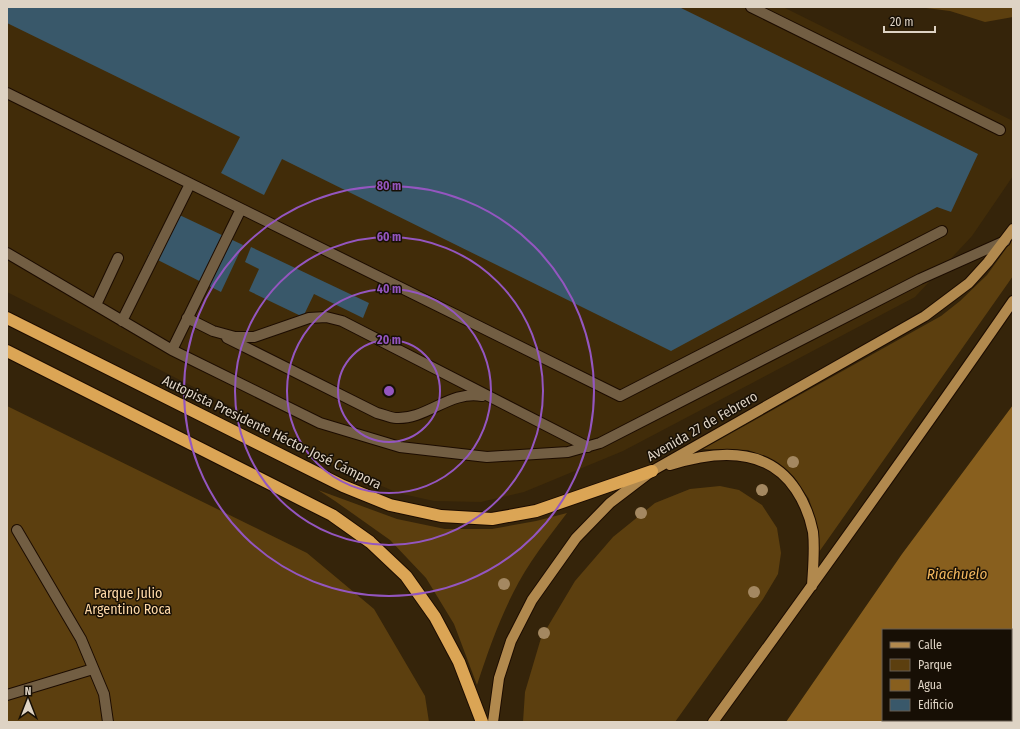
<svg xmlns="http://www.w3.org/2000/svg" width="1020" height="729" font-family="'Fira Sans Condensed',sans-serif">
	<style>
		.built { fill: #412c09 }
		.green { fill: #5c3f0f }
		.water { fill: #885f1e }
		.building { fill: #39586a }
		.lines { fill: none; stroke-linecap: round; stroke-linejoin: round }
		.lane-casing { stroke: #1c0c00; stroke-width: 12 }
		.primary-casing { stroke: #1c0c00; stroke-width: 12 }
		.highway-casing { stroke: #1c0c00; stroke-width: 14 }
		.lane { stroke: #725e43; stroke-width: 10 }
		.primary { stroke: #b1894e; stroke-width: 10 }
		.highway { stroke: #dba555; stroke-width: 12 }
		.tree { fill: #a48861 }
		.ring { fill: none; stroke: #9456c0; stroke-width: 2 }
		.labels { text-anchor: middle; stroke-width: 3; stroke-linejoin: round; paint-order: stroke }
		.street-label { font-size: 14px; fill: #ded3c4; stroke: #170f05 }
		.park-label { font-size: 14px; fill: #fed9a8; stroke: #170f05 }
		.water-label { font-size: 15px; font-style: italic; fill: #f1b65e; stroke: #170f05 }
		.centre { fill: #9456c0; stroke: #170f05; stroke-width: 2 }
		.ring-label { font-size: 12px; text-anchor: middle; font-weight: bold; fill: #9456c0; stroke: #170f05; stroke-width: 3; stroke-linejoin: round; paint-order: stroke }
	</style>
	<rect width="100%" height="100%" fill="#35240a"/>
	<path class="built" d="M7,7H783L1013,121V176L972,236L915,297L623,451L524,492L481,502L434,501L398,493L328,463L286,434L7,292Z"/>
	<path class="green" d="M918,7H1013V17L985,22L950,11Z
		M1013,239V276L819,552L816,521L809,499L794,477L774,461L748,450L703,449L941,316L960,301L987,275Z
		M7,406L307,553L374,609L425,696L429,722H7Z
		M720,486L739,490L762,505L777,528L781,553L778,574L763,599L675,722H523L525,692L541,638L575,581L613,537L655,503L690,489Z
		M318,490L397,519L445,529H492L536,521L567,513C555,529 542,545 531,562C506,600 491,642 477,685L454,624L426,578L390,540L335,501Z"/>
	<path class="water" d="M1013,405V663L1011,666V630H883V720H974L973,722H786L902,554Z"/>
	<path class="building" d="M7,7H679L978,154L951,212L937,207L671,351L282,159L264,195L221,173L240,137L7,23Z
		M171,211L243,245L221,292L148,255Z
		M251,247L369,303L363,318L314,294L303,317L249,291L259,269L245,262Z"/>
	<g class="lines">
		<g class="lane-casing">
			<path id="lane" d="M751,7L1000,130
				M7,93L620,396L942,231
				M7,253L172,350L320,423L400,447L487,457L568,452L600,443L920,279L1005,241
				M96,305L118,258
				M187,318L213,331L235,337H254L309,318L326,317L342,321L588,447
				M122,321L190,184
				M227,338L377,413C383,414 390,418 396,418C426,420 450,390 482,396
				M172,350L241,209
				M17,530L81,639L104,694L108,722
				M7,695L93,669"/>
		</g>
		<g class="primary-casing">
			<path id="primary" d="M670,465C714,451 767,445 796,490C804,502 810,517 813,532C815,550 813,568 812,586
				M493,722L499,678L511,641L532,600L576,538L610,503L652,471L925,316L969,283L988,262L1013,229
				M713,722C814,583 915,443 1013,301"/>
		</g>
		<g class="highway-casing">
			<path id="highway" d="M7,318L343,486L390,505L441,516L492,519L536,511L652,471
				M7,351L332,515L370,542L406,576L435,617L459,662L482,722"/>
		</g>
		<use href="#lane" class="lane"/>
		<use href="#primary" class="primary"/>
		<use href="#highway" class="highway"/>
	</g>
	<g class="tree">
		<circle cx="793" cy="462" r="6"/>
		<circle cx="762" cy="490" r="6"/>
		<circle cx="641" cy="513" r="6"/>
		<circle cx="504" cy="584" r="6"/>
		<circle cx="754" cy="592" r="6"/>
		<circle cx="544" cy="633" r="6"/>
	</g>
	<g class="ring">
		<circle cx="389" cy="391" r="51"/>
		<circle cx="389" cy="391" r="102"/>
		<circle cx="389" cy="391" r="154"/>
		<circle cx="389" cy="391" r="205"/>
	</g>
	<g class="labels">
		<g class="street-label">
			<text transform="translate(702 426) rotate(-30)" y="5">Avenida 27 de Febrero</text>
			<text transform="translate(272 432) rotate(26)" y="5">Autopista Presidente Héctor José Cámpora</text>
		</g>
		<g class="park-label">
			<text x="128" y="598">Parque Julio<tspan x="128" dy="16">Argentino Roca</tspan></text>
		</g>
		<g class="water-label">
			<text x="957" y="579">Riachuelo</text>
		</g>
	</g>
	<circle cx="389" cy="391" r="6" class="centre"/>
	<g class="ring-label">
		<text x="389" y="190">80 m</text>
		<text x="389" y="241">60 m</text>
		<text x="389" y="293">40 m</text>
		<text x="389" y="344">20 m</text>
	</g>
	<rect width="1020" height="729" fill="none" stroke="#ded3c4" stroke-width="16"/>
	<rect x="882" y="629" width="130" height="92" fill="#170f05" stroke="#675d51"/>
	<rect x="890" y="642" width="20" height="6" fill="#b1894e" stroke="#675d51"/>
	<text x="918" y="649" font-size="12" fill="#ded3c4">Calle</text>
	<rect x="890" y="659" width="20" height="12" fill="#5c3f0f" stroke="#675d51"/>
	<text x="918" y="669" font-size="12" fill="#ded3c4">Parque</text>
	<rect x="890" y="679" width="20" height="12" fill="#885f1e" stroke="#675d51"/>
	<text x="918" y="689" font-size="12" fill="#ded3c4">Agua</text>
	<rect x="890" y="699" width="20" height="12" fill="#39586a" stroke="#675d51"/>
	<text x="918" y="709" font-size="12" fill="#ded3c4">Edificio</text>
	<g transform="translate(28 701)" stroke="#170f05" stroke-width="3" paint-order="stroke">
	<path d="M0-3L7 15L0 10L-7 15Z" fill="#ded3c4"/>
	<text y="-6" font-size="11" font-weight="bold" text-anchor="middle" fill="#ded3c4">N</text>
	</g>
	<path d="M884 26v6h51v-6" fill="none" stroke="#ded3c4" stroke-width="2"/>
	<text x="890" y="26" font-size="12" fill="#ded3c4" stroke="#170f05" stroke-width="3" paint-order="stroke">20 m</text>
</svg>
